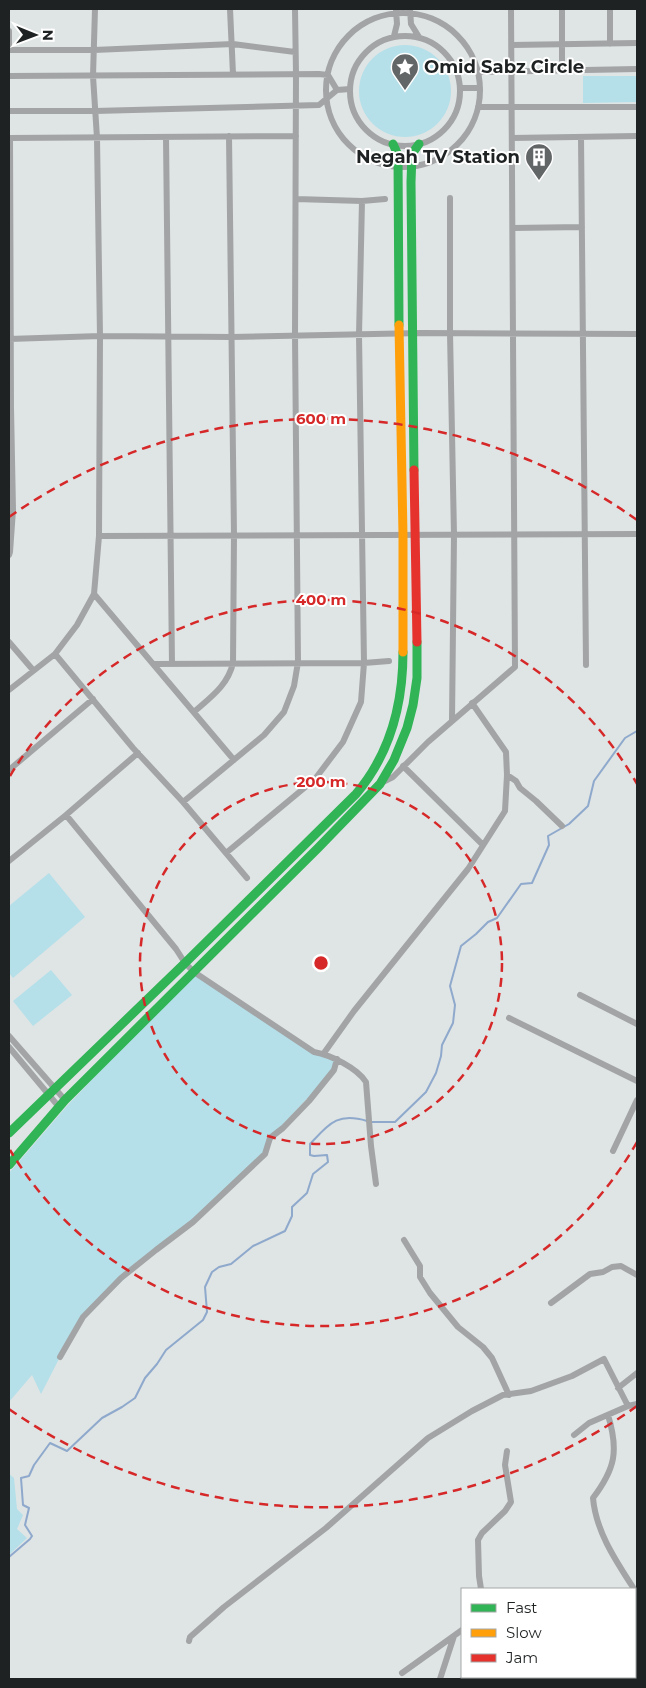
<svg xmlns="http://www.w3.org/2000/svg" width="646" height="1688" font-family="Montserrat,sans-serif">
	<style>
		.green { fill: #b5e0e9 }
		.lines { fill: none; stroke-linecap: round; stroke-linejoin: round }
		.stream { stroke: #8ea9cc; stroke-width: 2 }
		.street { stroke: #a3a4a5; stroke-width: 6 }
		.fast { stroke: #30b455; stroke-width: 9 }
		.slow { stroke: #ff9f0a; stroke-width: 9 }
		.jam { stroke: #e5322d; stroke-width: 9 }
		.ring { fill: none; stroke: #d62828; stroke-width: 2.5; stroke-dasharray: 9 6 }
		.labels { text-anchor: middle; stroke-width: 4; stroke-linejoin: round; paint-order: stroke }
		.poi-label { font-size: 18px; font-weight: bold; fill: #1f2223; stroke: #fff; text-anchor: start }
		.centre { fill: #d62828; stroke: #fff; stroke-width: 2.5 }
		.ring-label { font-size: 15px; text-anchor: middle; font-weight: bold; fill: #d62828; stroke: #fff; stroke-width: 4; stroke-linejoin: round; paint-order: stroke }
	</style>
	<rect width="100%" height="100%" fill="#dfe4e5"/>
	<path class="green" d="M359 91a46 46 0 1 1 92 0a46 46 0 1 1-92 0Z
		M583,76H637V102L583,103Z
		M49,873L85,917L13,978L9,973V906Z
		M51,970L72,995L33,1026L13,1001Z
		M194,972L314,1052L337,1059L334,1070L270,1138L265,1154L193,1222L156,1250L83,1317L60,1357L41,1394L32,1375L9,1402V1173L66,1107Z
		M9,1474L14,1478L17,1509L23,1515L17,1529L27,1538L9,1555Z"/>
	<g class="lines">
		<path class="stream" d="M372,1122H395L426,1092L436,1073L441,1056L442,1045L453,1023L455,1005L450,986L461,946L476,934L488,922L497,918L521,884L532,883L549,845L548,836L569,824L588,806L594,781L625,738L637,731
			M9,1557L30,1539L32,1536L25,1525L29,1508L23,1505L21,1478L29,1476L34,1465L50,1443L67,1451L102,1418L122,1407L135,1398L145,1378L157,1364L166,1350L203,1320L207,1312L205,1287L212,1272L219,1267L231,1264L253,1246L285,1231L292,1216V1207L307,1193L313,1174L328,1162L327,1155L314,1156L310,1155V1144C329,1124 337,1112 367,1121"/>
		<path class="street" d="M230,9L233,74
			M410,9L411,24L419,37
			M562,9V70
			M326 90a77 77 0 1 1 154 0a77 77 0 1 1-154 0Z
			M9,31V50
			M394,36L397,24L396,10
			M350 91a55 55 0 1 1 110 0a55 55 0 1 1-110 0Z
			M610,44V9
			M512,45L637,43
			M9,50H94L233,44L295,52
			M478,72L637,69
			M9,76L319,74L328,75L337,90
			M460,88H480
			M478,107H637
			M9,111H95L319,105L337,90L350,89
			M166,137L172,664
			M581,137L586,665
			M9,138L296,136
			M512,138L637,136
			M450,198V333L454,535L452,720
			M296,199L362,201L385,199
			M513,228L582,227
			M9,339L100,336L232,337L422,333L637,334
			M99,536L637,534
			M9,555L10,552L13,510L11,408L10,138
			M94,594L234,760
			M9,642L33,670
			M55,654L133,748L183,802L247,878
			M154,664L364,663L389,661
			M9,690L55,654L77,625L94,594L99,536L100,336L97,138L93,76L95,9
			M194,712C211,697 228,685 233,663L234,535L229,136
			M403,766L483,845
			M9,770L93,699
			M507,775L516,781L520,788L536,801L562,826
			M381,783L393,777L428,742L515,667L511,9
			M183,802L264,735L284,712L294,686L298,662L295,335L296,74L295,9
			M66,815L176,949L185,963L194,972L314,1052C331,1055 357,1068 366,1082L371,1146L376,1184
			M226,853L315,779L343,742L361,702L364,663L359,335L362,201
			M9,861L66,815L138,753
			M580,995L637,1024
			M509,1018L637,1081
			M9,1036L65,1100
			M9,1047L59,1107
			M324,1053L354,1011L468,869L505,811L507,775L506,752L472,703
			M613,1151L637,1100
			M404,1240L420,1266V1277L430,1293L458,1327L483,1347L492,1358L509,1395
			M551,1303L590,1274L603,1272L612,1267L621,1266L637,1275
			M60,1357L83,1317L121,1278L156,1250L193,1222L265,1154L270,1138L283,1128L309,1101L334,1070L337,1059
			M618,1388L637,1373
			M608,1415C619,1451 615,1469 593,1498C596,1532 616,1561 634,1589
			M574,1435L589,1423L628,1406L637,1404
			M481,1589L479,1576L478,1540L482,1533L505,1511L511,1502L505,1465L507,1451
			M189,1641L190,1637L224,1607L326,1528L428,1438L472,1411L503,1395L531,1391L572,1376L604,1359L628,1406
			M635,1653L637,1651
			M402,1673L462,1630
			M528,1677L531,1679
			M612,1677L613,1679
			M440,1679L454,1636
			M463,1679L467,1677
			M571,1679L577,1677"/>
		<path class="fast" d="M393,144L398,155L399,325
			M414,470L411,182L412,154L419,144
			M9,1133L185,963L356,794C390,754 403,704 403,652
			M9,1165L65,1100L318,848L380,784L394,760L407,728L413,705L417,678V642"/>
		<path class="slow" d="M399,325L403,535V652"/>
		<path class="jam" d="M414,470L417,642"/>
	</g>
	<g class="ring">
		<circle cx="321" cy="963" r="181"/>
		<path d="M637 1142A363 363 0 0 1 10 1150M10 776A363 363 0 0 1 637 784"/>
		<path d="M637 1406A544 544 0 0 1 9 1409M9 517A544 544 0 0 1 637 520"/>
	</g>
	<defs>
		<g id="sight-pin" transform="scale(1.4375)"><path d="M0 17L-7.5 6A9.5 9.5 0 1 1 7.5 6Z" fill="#626667" stroke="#fff"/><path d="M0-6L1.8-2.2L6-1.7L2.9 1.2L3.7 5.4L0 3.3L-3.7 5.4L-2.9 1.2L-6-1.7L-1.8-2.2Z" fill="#fff"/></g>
		<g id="building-pin" transform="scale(1.4375)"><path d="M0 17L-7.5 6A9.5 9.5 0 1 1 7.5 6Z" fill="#626667" stroke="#fff"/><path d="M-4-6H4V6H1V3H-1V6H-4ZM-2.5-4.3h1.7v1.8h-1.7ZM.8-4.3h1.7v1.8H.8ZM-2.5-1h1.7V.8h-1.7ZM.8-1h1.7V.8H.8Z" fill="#fff"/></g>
	</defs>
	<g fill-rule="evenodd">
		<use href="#sight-pin" x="405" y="67"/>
		<use href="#building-pin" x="539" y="157"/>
	</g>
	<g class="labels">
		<g class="poi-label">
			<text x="424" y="73">Omid Sabz Circle</text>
			<text x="520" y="163" text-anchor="end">Negah TV Station</text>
		</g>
	</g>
	<circle cx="321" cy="963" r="8" class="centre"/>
	<g class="ring-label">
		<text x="321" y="424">600 m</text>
		<text x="321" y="605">400 m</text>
		<text x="321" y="787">200 m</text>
	</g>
	<rect width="646" height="1688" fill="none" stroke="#1f2223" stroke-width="20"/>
	<rect x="461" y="1588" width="175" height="90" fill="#ffffff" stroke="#a5a7a7"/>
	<rect x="471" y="1604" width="25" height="8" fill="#30b455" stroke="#a5a7a7"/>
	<text x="506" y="1613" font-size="15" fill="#1f2223">Fast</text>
	<rect x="471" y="1629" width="25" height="8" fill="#ff9f0a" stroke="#a5a7a7"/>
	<text x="506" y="1638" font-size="15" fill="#1f2223">Slow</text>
	<rect x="471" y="1654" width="25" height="8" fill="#e5322d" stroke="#a5a7a7"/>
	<text x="506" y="1663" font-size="15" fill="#1f2223">Jam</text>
	<g transform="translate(35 35) rotate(91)" stroke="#ffffff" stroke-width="4" paint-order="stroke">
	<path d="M0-4L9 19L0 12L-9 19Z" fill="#1f2223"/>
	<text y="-8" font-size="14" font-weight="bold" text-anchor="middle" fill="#1f2223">N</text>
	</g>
</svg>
